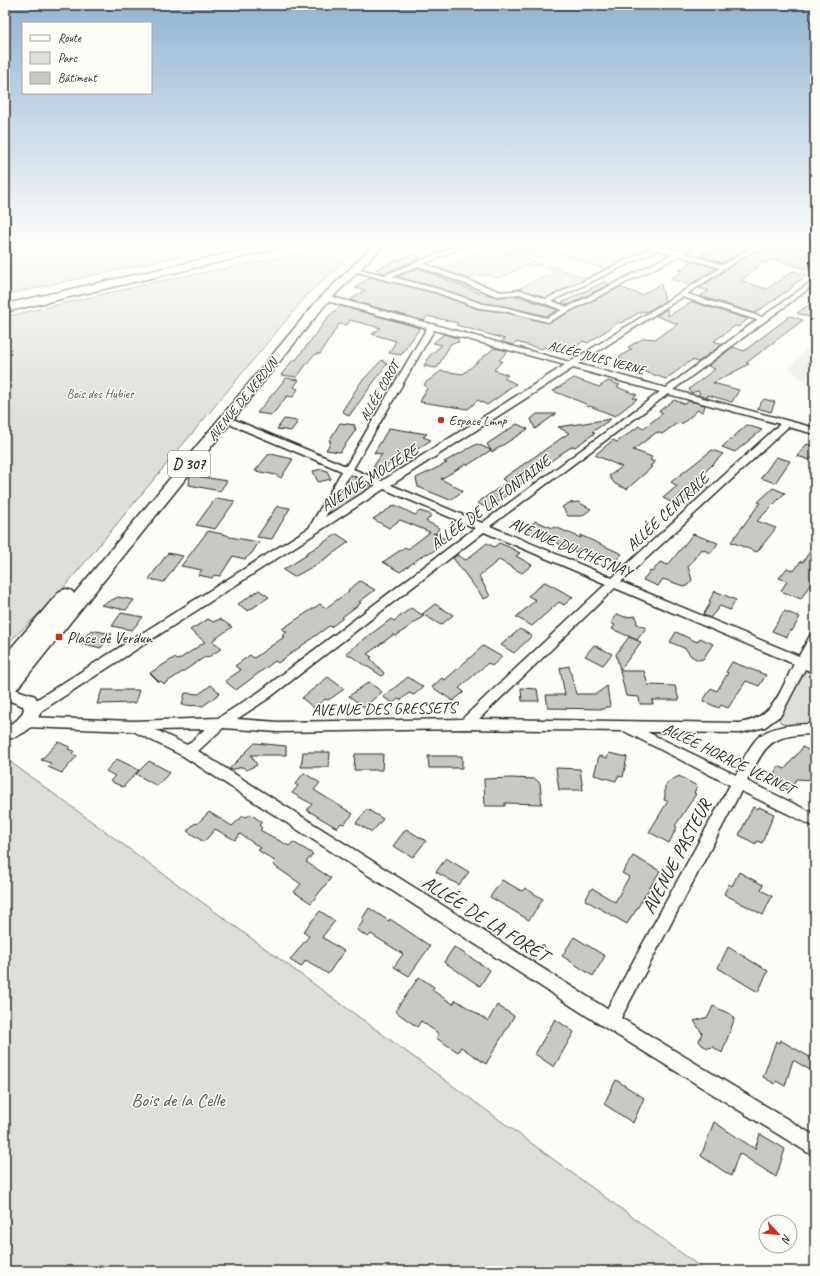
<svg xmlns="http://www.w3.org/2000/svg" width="820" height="1276" font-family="Caveat,sans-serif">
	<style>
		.built { fill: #edece8 }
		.green { fill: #dfdeda; stroke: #858482 }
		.building { fill: #c9c8c4; stroke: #2b2b2b }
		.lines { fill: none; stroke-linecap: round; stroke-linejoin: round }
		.street-casing { stroke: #2b2b2b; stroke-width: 3 }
		.secondary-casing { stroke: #2b2b2b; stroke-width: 3 }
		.primary-casing { stroke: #2b2b2b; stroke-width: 3 }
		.highway-casing { stroke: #2b2b2b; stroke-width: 3 }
		.street { fill: #fdfcf7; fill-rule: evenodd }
		.secondary { fill: #fdfcf7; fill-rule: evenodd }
		.primary { fill: #fdfcf7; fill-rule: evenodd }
		.highway { fill: #fdfcf7; fill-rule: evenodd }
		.poi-dot { fill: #c8321e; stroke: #fdfcf7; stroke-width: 1.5 }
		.labels { text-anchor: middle; stroke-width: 3; stroke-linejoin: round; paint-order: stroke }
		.far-street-label { font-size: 13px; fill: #2b2b2b; stroke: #fdfcf7 }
		.far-park-label { font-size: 13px; fill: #585857; stroke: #fdfcf7 }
		.far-poi-label { font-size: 13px; fill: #2b2b2b; stroke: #fdfcf7; text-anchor: start }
		.shield { fill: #fdfcf7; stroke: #6a6a68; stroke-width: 1 }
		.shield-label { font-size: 15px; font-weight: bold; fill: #2b2b2b }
		.street-label { font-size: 16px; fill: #2b2b2b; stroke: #fdfcf7 }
		.poi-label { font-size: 16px; fill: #2b2b2b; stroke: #fdfcf7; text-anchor: start }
		.near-street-label { font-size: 19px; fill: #2b2b2b; stroke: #fdfcf7 }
		.near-park-label { font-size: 19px; fill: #585857; stroke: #fdfcf7 }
	</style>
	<rect width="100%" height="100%" fill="#fdfcf7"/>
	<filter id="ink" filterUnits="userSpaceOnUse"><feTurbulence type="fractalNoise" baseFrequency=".025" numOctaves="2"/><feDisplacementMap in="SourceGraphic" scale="8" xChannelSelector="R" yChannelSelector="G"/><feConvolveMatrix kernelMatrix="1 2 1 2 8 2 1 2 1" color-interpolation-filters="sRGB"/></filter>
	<g filter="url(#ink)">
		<path class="built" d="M815,339V389L810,387L789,368Z"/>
		<path class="green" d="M5,244H234L5,295Z
			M348,244L362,245L308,294L56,597L5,646V317L160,281Z
			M502,244H517L508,253L513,254L510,253L518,244H541L517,256L542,264L537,266H525L499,278L489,275H480L466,279L440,269Z
			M544,244H585L610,252C627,243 632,242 651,248L607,270L554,252L539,259L524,254Z
			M547,265L588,279L546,299L517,289L555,272L543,268Z
			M352,478L372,487L334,511L328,512L347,482Z
			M801,662L815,668V729H793L780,722L776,711Z
			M5,758L706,1271H5Z"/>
		<path class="building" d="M738,245L748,248L723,263L700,256L712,248L723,252Z
			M774,245L815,256V265L809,270L772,259L767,263L764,262L741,281L767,289L792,271L807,275L792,286L793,287L755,313L700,296L709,291L699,288L723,272L724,270L757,250L762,252Z
			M413,254L422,258L385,273L378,272L380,270L376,269Z
			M692,261L716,268L690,285L670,279L683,271L679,270Z
			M418,268L484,295L486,294L497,297L517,296L558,310L547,316L504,306L483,303L439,288L397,277Z
			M370,277L435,293L478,309L504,312L548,323L620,287L641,295L661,284L665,301L646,312L642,311L621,323L619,322L588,343L583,341L569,354L544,347L542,349L516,342L513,345L501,342L505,339L495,336L456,325L458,323L427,316L424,321L350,300L365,290L355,288Z
			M604,282L610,284L568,305L561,303Z
			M815,301V319L797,313Z
			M692,302L748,319L738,327L735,326L714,341L723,344L698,362L692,360L666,379L622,364L626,361L618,358L632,349L628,347L644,338L655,339L678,324L656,316L667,309L668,316Z
			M341,306L420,328L401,355L389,353L396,341L372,334L381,328L350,320L347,325L339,324L320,354H316L311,358L297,377L281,375L293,360H296L329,316Z
			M790,316L803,320L746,363L749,364L713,383L739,390L732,402L708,395L707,398L697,395L700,393L698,391L691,393L689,389L715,369L708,366L733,347L744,351Z
			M444,334L457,338L459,342L451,343L437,368L424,366L430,355L442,345L433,343Z
			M494,348L508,351L499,360L502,361L494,370L508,375L504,378L516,384L505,391H507L487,405L478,400L468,409L420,402L427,388L424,384L441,371L463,374Z
			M382,360L387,364L349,416L342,411L361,382Z
			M286,378L299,380L294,387L298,389L293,397L287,396L272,415L257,413Z
			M574,378L599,387L608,381L620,385L617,387L637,395L633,398L637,399L615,416L590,406L588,407L586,404L553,391Z
			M764,399L775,402L771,412L757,408Z
			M674,400L685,404L689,401L705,405L703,412L698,410L683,423L676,424L662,434L657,432L633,450L652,457L650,460L655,462L650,466L652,467L627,489L615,484L609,476L622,467L595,455L613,440L617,442L639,426L644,428L663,413L659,411Z
			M537,414H556L535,429L531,419Z
			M284,419L298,421L291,431L277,429Z
			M611,419L592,432L595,433L575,447L573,446L562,453L543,467L545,468L532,478L530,477L489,509L477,503L507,482L502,479L569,433L558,427Z
			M340,423L355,425L354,428H356L355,431L340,452L326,450L331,442L329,441Z
			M517,424L528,429L492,452L487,444Z
			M747,425L762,430L735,452L722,447Z
			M389,428L427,434L423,437L431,440L400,461L395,458L384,470L373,467L382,454L374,453Z
			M477,444L491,450L468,465L466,464L441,479L463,491L450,500L418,487L416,478L447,463L444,462Z
			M807,444L815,447V453L810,460L797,456Z
			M712,450L723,454L692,485L698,488L679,506L663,498L677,486L671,482Z
			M271,454L293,459L281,478L276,475L255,471L268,455Z
			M776,457L790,461L775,483L761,478Z
			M322,469L327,471L331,479L318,482L313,471Z
			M190,475L227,481L220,491L189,485Z
			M773,488L785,493L757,521L776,528L757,552L731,542L760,503L758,502Z
			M216,498L235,501L215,529L196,525Z
			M578,502L591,509L582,516H568L562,507L569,503Z
			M395,505L415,515L420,511L432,515L426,521L439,528L436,534L433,533L447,540L431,553L425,554L400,572L383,562L405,547L408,549L430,532L400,520L389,528L373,519Z
			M277,506L290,508L272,539L257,537Z
			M535,521L553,528L555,527L581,538L580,535L622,554L614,562L606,558L604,561L580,549L576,552L555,542H552L525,531Z
			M208,531L227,535L230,537L259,542L252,553L245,559L233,556L220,576L214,575L212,578L198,575L202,570L181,566Z
			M337,534L349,542L319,563L294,577L283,570L307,555L305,554Z
			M693,534L718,543L711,553L701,549L688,567L692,580L686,587L663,579L658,586L643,580L650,571L652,572L660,562L668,565Z
			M487,543L494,547L499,543L509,547L520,553L516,556L532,565L522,573L499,560L479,576L490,596L484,599L453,558L457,555L466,560Z
			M815,543V576L801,599L781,591L787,581L779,578L787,568L794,571L801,561L803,562Z
			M168,553L183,556L164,582L149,579Z
			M360,581L375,590L359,602L361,603L342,617L343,618L331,627L329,626L278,663L275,661L236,690L225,681L241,670L235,666L250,655L254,658L284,637L282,636L287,632L282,629L320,604L326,608L349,591L348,590Z
			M545,582L573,597L564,605L559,602L532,626L516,617L536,600L528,596L540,586L541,584Z
			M259,590L269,597L248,611L238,604Z
			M715,591L736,600L730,610L720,606L710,618L703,615L711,602L709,601Z
			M118,597L134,600L126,610L101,605Z
			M435,604L453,615L441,625L422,614Z
			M411,608L424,616L396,636L393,635L367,654L372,657L370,658L384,673L382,676L346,653L391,619L394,621Z
			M784,611L800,617L792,631L790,630L787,637L772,631Z
			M121,613L143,617L132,630L112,626Z
			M617,614L625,617L636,616L637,624L646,628L637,640L612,629L615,625L611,623Z
			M208,619L213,622L220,619L232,627L212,641L222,648L207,658L205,657L164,684L161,681L159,682L150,673L174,658L178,660L205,642L190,630Z
			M520,629L532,636L514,653L501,645Z
			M91,630L112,634L101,648L80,643Z
			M676,632L697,642L700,638L713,644L703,659L698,660L691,656L686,649L670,642Z
			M629,637L641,642L620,670L616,654Z
			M594,645L612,654L603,665L585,656Z
			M483,646L502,657L492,666L488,663L459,688L464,692L453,701L432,687L442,678L445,680Z
			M732,662L766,675L759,686L746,681L728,708L721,705L719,708L703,701L711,688L717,691L728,673L726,672Z
			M569,666L576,694H596L607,686L610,707H605V709L548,708L546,695H565L560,668Z
			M620,671H644L648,685L675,686L679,700H652L653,704H640L639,697L626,696Z
			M328,677L344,689L333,697L328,700L325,699L314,708L302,698Z
			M408,677L423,687L414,695L409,693L401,700L398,699L393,703L383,697Z
			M369,682L382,692L364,707L349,696Z
			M211,685L220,693L203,706L182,705L185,693L199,694Z
			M521,688L537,689L539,701H522Z
			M102,690H139L135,703L97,704Z
			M58,742L70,747L68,749L74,751L72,754L77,756L62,773L48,767L51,763L41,760Z
			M815,742V780L796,779L792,788L788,790L780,787L783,781L773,776L778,766L785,769L803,747L808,750Z
			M255,743L286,746V755H251L257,765L246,770L243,767L231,770L229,769Z
			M303,752H330L329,767H301Z
			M609,753L627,757L623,777L618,776L616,781L594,775L599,756L607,758Z
			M355,754H383L382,770H354Z
			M428,756H462V768H429Z
			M117,759L139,770L123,787L110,781L115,776L106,771Z
			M149,761L170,772L157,786L136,774Z
			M556,768L580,769L583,790H559Z
			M304,773L320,783L314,790L353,814L344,824L341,823L337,828L307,810L312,804L292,793L298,786L295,784Z
			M679,776L697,786L694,793L696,794L675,826L677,827L669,843L649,832L668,801L664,800L665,796V787L668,782Z
			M511,778L535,779L540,783L542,804L505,803V806H485L484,779Z
			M753,807L758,809L759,807L774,814L762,843L757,841L756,844L739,835Z
			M367,809L383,819L372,832L356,823Z
			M209,812L232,826L243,816L247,817L250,814L262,822L259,825L262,828L260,830L289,846L293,842L313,854L306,862L331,878L311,903L294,892L301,884L273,865L276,862L258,850L261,848L240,834L235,840L215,829L204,842L187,831L195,823L197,824Z
			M406,829L426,841L413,857L393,846Z
			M633,856L660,871L633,915H632L627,924L585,900L592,888L615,902L629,877L622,873Z
			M446,858L469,872L459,885L436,872Z
			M739,872L763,885L761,890L772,896L763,915L724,894L729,884L732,886Z
			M502,880L522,891L525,888L543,899L529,920L490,897Z
			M369,908L389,921L390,919L430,946L409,976L394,967L403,954L371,934L368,937L357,930L364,920L362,919Z
			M320,911L335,921L322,937L344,951L328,974L306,960L301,967L290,960L309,936L303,932Z
			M574,937L605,956L593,976L562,956Z
			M454,947L490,970L480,986L444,962Z
			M728,947L768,971L758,992L718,968Z
			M419,977L434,987L432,990L453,1004L456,1000L488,1021L497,1005L514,1016L486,1064L461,1047L458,1052L436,1038L439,1034L421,1021L417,1027L395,1011Z
			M713,1006L732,1015L734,1020L722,1053L713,1047L708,1048L702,1045L699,1041L702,1033L694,1021L708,1017Z
			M555,1019L574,1032L554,1067L535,1054Z
			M780,1040L815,1060V1073L793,1060L785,1086L776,1081L775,1084L763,1077L776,1041L779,1043Z
			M616,1080L644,1098L633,1123L604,1104Z
			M714,1122L755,1149L760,1134L785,1149L776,1177L739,1153L731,1176L701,1156Z"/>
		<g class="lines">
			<g class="street-casing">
				<path id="street" d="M461,244H469L424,264L501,292L521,290L546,299L651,248L642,244H651L677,251L686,247L680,244H688L694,247L684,253L723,265L757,244H764L726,268L722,269V271L687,294L762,317L815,279V284L673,390L815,428V434L788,427L621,582L799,656L811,634L815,633V649L809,660L815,663V673L805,669L781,715L765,727L740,733L647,732L736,775C741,764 746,752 754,742C766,725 796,724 815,724V734C769,735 767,743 747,781L815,814V827L741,791L621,1018L815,1136V1157L604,1027L183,756L133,731L27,727L22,726L20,722L22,718L27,717L133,721L218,718L259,692L475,528L384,489L38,713L33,714L28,713L26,709L28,705L309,528L342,471L222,421L221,419L222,417H228L346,466L427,328L323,300V296H329L570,362L720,268L679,256L548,322L504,311L479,308L435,292L382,279L351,270L354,268L385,275ZM657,250L672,254L568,307L552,301ZM418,266L497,296L520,294L562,310L547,318L504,307L483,304L439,289L392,277ZM682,297L757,320L666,388L578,364ZM434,330L565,365L382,481L353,469ZM573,368L660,392L482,523L391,485ZM668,394L780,424L612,578L490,526ZM350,474L376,485L325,517ZM484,532L606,584L462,719L278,722L237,719L269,698ZM615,588L794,664C780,691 774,718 740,723L479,719ZM223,728L278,732L465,729L624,731L730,785L607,1009L198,751ZM205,729L187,745L156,730Z"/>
			</g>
			<g class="secondary-casing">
				<path id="secondary" d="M791,244H804L815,246V252L792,246Z
					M5,686L35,696L42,709C35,728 24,735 5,740V726C14,724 21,718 24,709L23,706L5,699Z"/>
			</g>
			<g class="primary-casing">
				<path id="primary" d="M375,244H385L325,305L12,695L5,697V677L7,674L5,675V655L60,591L66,589L72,591L74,594L317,301Z"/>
			</g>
			<g class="highway-casing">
				<path id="highway" d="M271,244H291L285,247L5,312V304Z"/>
			</g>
			<use href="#street" class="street"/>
			<use href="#secondary" class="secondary"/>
			<use href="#primary" class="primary"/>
			<use href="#highway" class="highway"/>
		</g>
	</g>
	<linearGradient id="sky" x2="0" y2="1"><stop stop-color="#93b4d2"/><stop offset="0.58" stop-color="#fefefb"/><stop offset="1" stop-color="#fefefb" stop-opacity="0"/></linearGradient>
	<rect width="820" height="422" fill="url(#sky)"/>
	<g class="poi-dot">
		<circle cx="441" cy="420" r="4"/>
		<rect x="55" y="633" width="8" height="8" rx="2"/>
	</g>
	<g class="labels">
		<g class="far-street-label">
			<text transform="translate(597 357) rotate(15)" y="5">ALLÉE JULES VERNE</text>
			<text transform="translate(379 391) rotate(-60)" y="5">ALLÉE COROT</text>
			<text transform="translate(242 399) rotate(-51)" y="5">AVENUE DE VERDUN</text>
		</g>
		<g class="far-park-label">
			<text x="100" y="398">Bois des Hubies</text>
		</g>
		<g class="far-poi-label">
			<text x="449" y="425">Espace Lmnp</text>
		</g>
		<rect class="shield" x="168" y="451" width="42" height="26" rx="3"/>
		<g class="shield-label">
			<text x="189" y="469">D 307</text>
		</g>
		<g class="street-label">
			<text transform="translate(369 477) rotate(-32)" y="6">AVENUE MOLIÈRE</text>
			<text transform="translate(490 502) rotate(-37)" y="6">ALLÉE DE LA FONTAINE</text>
			<text transform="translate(667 511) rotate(-43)" y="6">ALLÉE CENTRALE</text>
			<text transform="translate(571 547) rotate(23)" y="6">AVENUE DU CHESNAY</text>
			<text transform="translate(384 708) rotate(-1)" y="6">AVENUE DES GRESSETS</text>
			<text transform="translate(729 758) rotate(26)" y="6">ALLÉE HORACE VERNET</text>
		</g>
		<g class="poi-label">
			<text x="67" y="643">Place de Verdun</text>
		</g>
		<g class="near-street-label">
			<text transform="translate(676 856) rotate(-62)" y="7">AVENUE PASTEUR</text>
			<text transform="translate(486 918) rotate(32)" y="7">ALLÉE DE LA FORÊT</text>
		</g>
		<g class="near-park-label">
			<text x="178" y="1106">Bois de la Celle</text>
		</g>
	</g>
	<rect width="820" height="1276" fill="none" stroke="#fdfcf7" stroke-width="20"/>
	<rect x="10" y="10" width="800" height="1256" fill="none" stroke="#2b2b2b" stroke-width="1.5" filter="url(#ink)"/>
	<rect x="22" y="22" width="130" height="72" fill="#fdfcf7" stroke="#a9a8a5"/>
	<rect x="30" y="35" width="20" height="6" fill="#fdfcf7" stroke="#a9a8a5"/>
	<text x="58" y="42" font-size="12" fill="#2b2b2b">Route</text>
	<rect x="30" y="52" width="20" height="12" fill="#dfdeda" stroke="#a9a8a5"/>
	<text x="58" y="62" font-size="12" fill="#2b2b2b">Parc</text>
	<rect x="30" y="72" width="20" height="12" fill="#c9c8c4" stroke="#a9a8a5"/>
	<text x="58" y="82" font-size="12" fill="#2b2b2b">Bâtiment</text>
	<g transform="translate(778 1234) rotate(117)"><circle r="19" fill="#fdfcf7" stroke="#a9a8a5"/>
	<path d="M0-3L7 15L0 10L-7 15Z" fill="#c8321e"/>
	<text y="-6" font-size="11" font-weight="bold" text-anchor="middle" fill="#2b2b2b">N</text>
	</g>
</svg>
